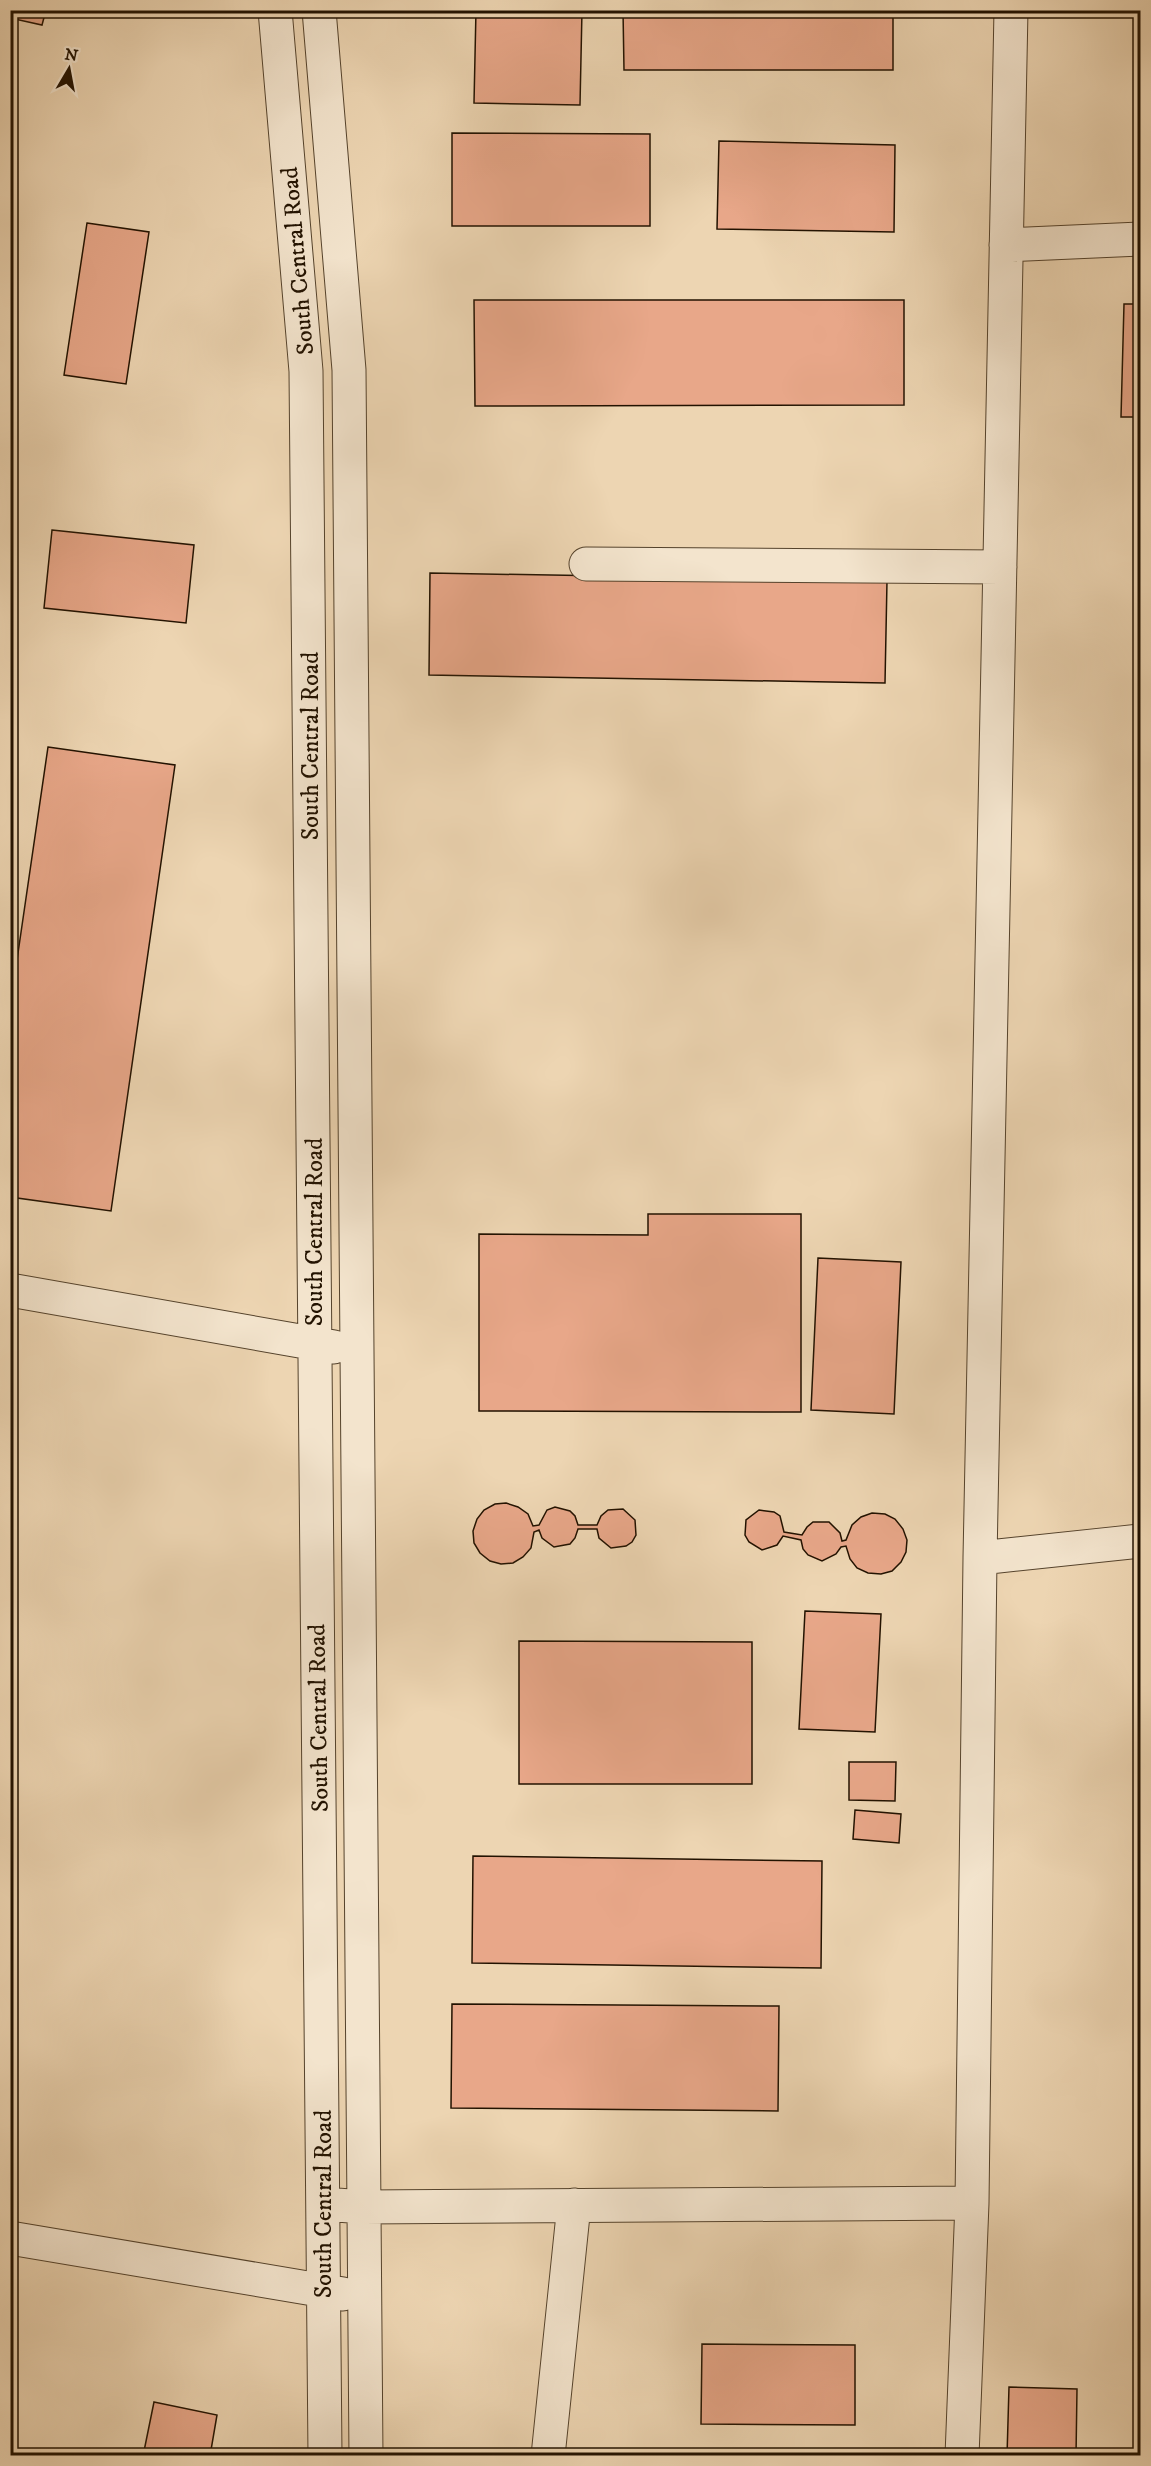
<svg xmlns="http://www.w3.org/2000/svg" width="1151" height="2466" font-family="'IM FELL DW Pica',serif">
	<style>
		.building { fill: #e8a789; stroke: #221200; stroke-width: 1.5 }
		.lines { fill: none; stroke-linecap: round; stroke-linejoin: round }
		.minor-casing { stroke: #55432c; stroke-width: 35 }
		.minor { stroke: #f3e4cd; stroke-width: 33 }
		.labels { text-anchor: middle; stroke-width: 5; stroke-linejoin: round; paint-order: stroke }
		.street-label { font-size: 24px; fill: #221200; stroke: #f3e4cd }
	</style>
	<rect width="100%" height="100%" fill="#edd5b2"/>
	<filter id="stains"><feTurbulence type="fractalNoise" baseFrequency=".00333" numOctaves="4"/><feColorMatrix values="0 0 0 0 .2 0 0 0 0 .09 0 0 0 0 .02 0 0 0 .5 -.17"/></filter>
	<radialGradient id="worn" r=".72"><stop offset=".6" stop-color="#630" stop-opacity="0"/><stop offset="1" stop-color="#630" stop-opacity=".3"/></radialGradient>
	<path class="building" d="M10,10H46L42,25L10,18Z
		M476,10H582L580,105L474,103Z
		M623,10H893V70H624Z
		M452,133L650,134V226H452Z
		M719,141L895,145L894,232L717,229Z
		M87,223L149,232L126,384L64,375Z
		M474,300H904V405L475,406Z
		M1124,304H1140V417H1121Z
		M52,530L194,545L186,623L44,608Z
		M430,573L887,581L885,683L429,675Z
		M48,747L175,765L111,1211L10,1197V1008Z
		M648,1214H801V1412L479,1411V1234L648,1235Z
		M818,1258L901,1262L894,1414L811,1410Z
		M506,1503L518,1507L528,1514L533,1526L539,1525L547,1510L555,1507L570,1511L575,1516L578,1525H597L601,1516L608,1510L623,1509L635,1520L636,1535L632,1542L626,1546L611,1548L599,1538L597,1529H578L575,1538L570,1544L554,1547L542,1538L539,1530L534,1532L531,1548L523,1557L513,1563L501,1564L490,1561L480,1553L474,1543L473,1531L477,1519L484,1510L495,1504Z
		M759,1510L774,1512L780,1516L784,1532L802,1535L807,1527L813,1522H829L840,1533L842,1541L846,1540L852,1525L861,1517L872,1513L885,1514L895,1519L903,1529L907,1540L906,1552L901,1562L892,1571L881,1574L868,1573L857,1568L850,1559L846,1546L841,1547L836,1554L822,1561L808,1555L803,1549L801,1540L783,1536L777,1545L762,1550L749,1542L745,1535L746,1520Z
		M805,1611L881,1614L875,1732L799,1729Z
		M519,1641L752,1642V1784H519Z
		M849,1762H896L895,1801L849,1800Z
		M855,1810L901,1814L899,1843L853,1839Z
		M473,1856L822,1861L821,1968L472,1963Z
		M452,2004L779,2006L778,2111L451,2108Z
		M702,2344L855,2345V2425L701,2424Z
		M1009,2387L1077,2389L1076,2456H1007Z
		M154,2402L217,2415L210,2456H143Z"/>
	<g class="lines">
		<g class="minor-casing">
			<path id="minor" d="M275,10L306,371L325,2456
				M319,10L349,370L366,2456
				M1006,245L1140,239
				M586,564L1000,567
				M10,1290L334,1347
				M980,1558L1140,1541
				M323,2204L364,2207L972,2203L980,1558L1011,10
				M10,2238L343,2294
				M548,2456L574,2205
				M962,2456L972,2203"/>
		</g>
		<use href="#minor" class="minor"/>
	</g>
	<g class="labels">
		<g class="street-label">
			<text transform="translate(297 261) rotate(-95)" y="8">South Central Road</text>
			<text transform="translate(310 746) rotate(-90)" y="8">South Central Road</text>
			<text transform="translate(314 1232) rotate(-90)" y="8">South Central Road</text>
			<text transform="translate(318 1718) rotate(-91)" y="8">South Central Road</text>
			<text transform="translate(323 2204) rotate(-90)" y="8">South Central Road</text>
		</g>
	</g>
	<rect width="1151" height="2466" fill="none" stroke="#edd5b2" stroke-width="36"/>
	<rect x="12" y="12" width="1127" height="2442" fill="none" stroke="#221200" stroke-width="3"/>
	<rect x="18" y="18" width="1115" height="2430" fill="none" stroke="#221200" stroke-width="1.5"/>
	<g transform="translate(69 69) rotate(10)" stroke="#f3e4cd" stroke-width="4.5" paint-order="stroke">
	<path d="M0-4.5L10 22L0 15L-10 22Z" fill="#221200"/>
	<text y="-9" font-size="16" font-weight="bold" text-anchor="middle" fill="#221200">N</text>
	</g>
	<rect width="100%" height="100%" filter="url(#stains)"/>
	<rect width="100%" height="100%" fill="url(#worn)"/>
</svg>
